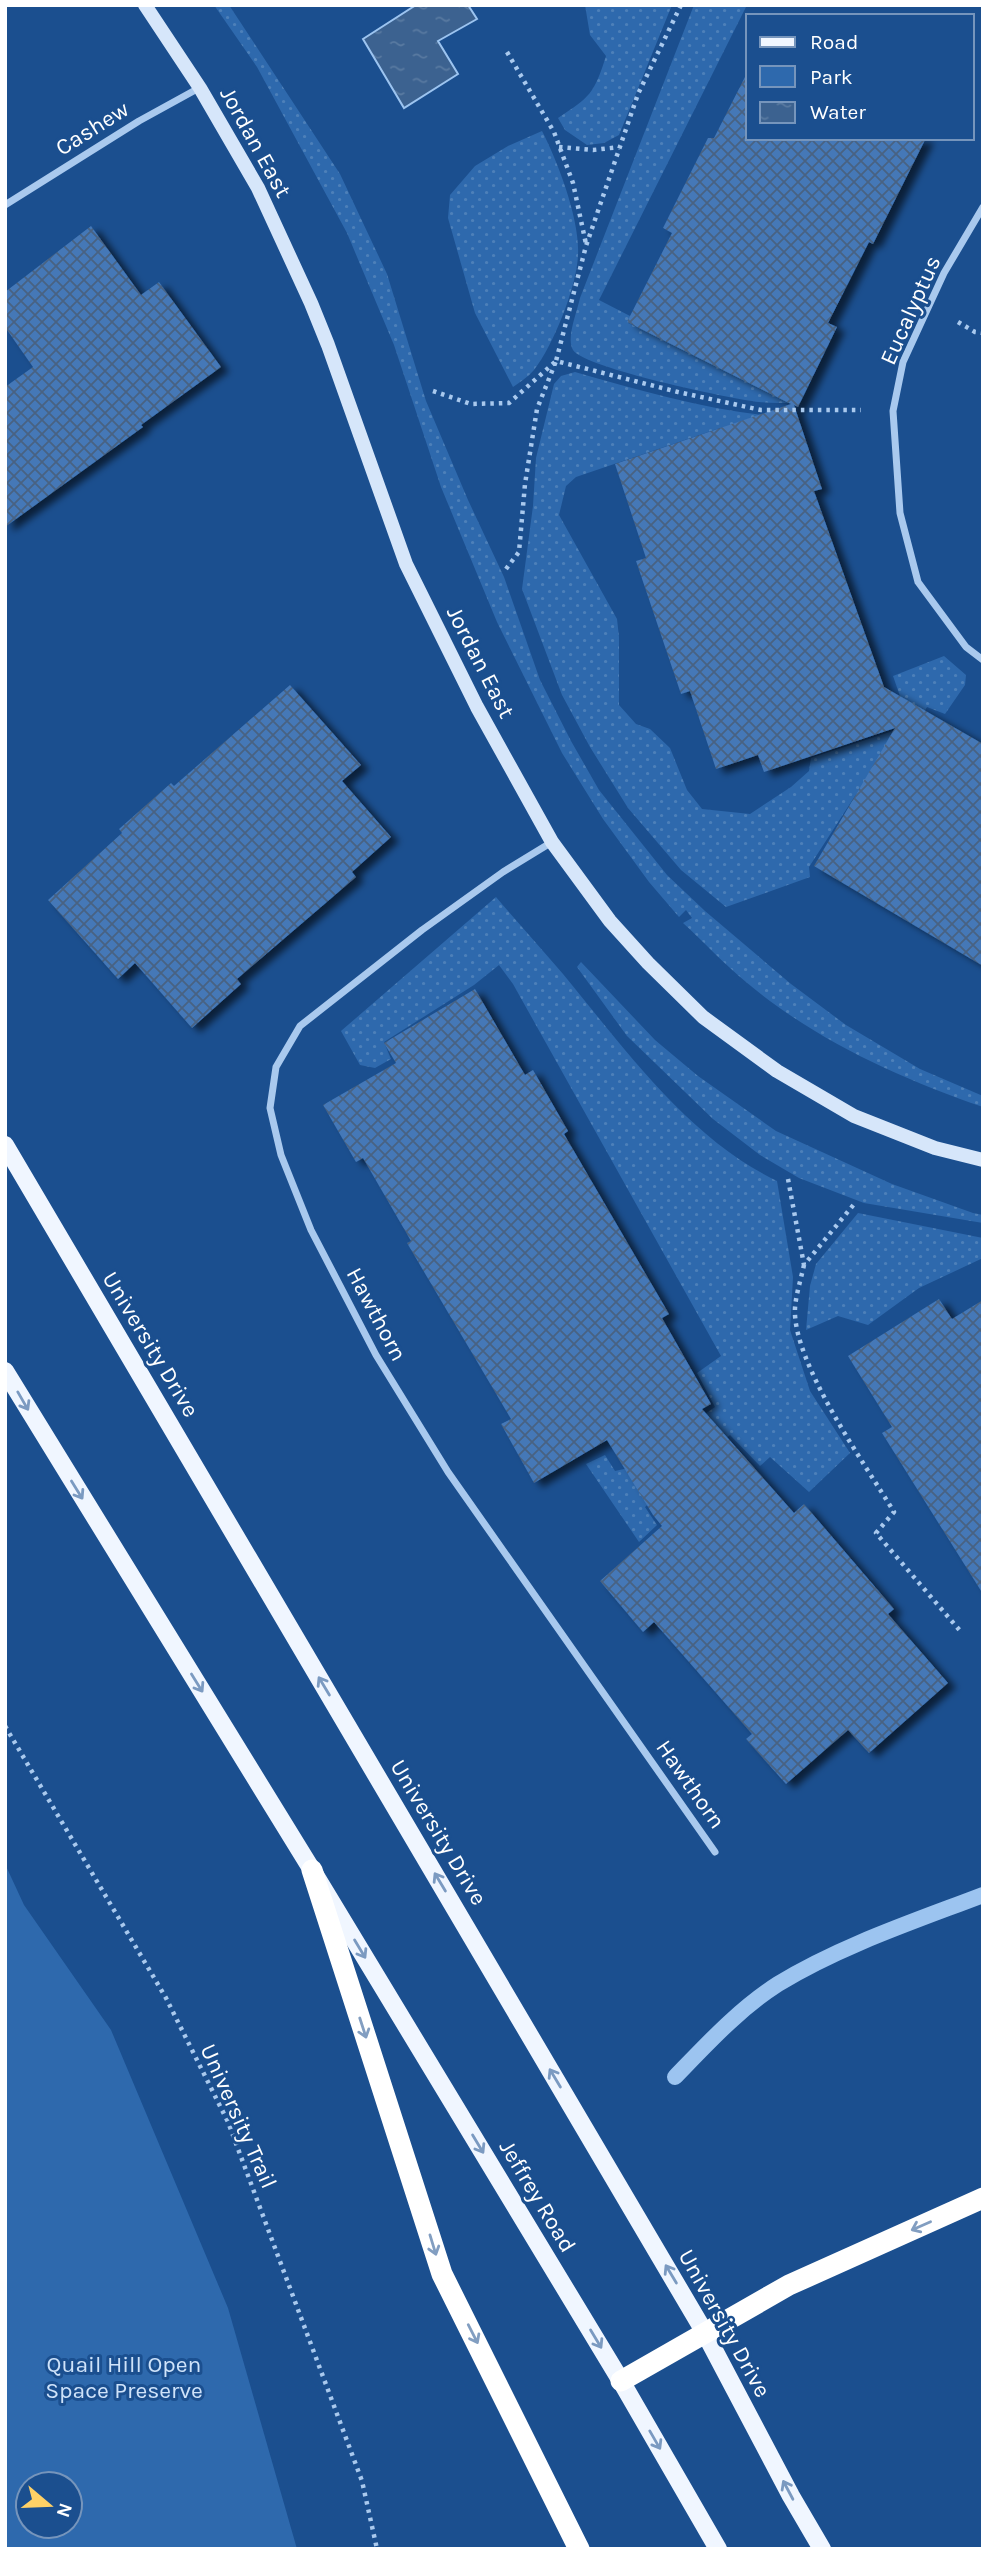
<svg xmlns="http://www.w3.org/2000/svg" width="988" height="2554" font-family="Karla,sans-serif">
	<style>
		.grass { fill: url(#grass-dots) }
		.park { fill: #2e69ad; fill-rule: evenodd }
		.water { fill: url(#water-ripples); stroke: #9cc4f0; stroke-width: 2 }
		.lines { fill: none; stroke-linecap: round; stroke-linejoin: round }
		.stream { stroke: #9cc4f0; stroke-width: 16 }
		.building { fill: url(#building-cross-hatch); filter: url(#shadow) }
		.path { stroke: #a9c9ee; stroke-width: 4.5; stroke-dasharray: 3.5 5; stroke-linecap: butt }
		.street { stroke: #a9c9ee; stroke-width: 7 }
		.secondary { stroke: #d6e6fa; stroke-width: 14 }
		.primary { stroke: #f0f6ff; stroke-width: 18 }
		.highway { stroke: #fff; stroke-width: 21 }
		.oneway { stroke: #7b9ac1 }
		.oneway2 { stroke: #829ec1 }
		.labels { text-anchor: middle; stroke-width: 6; stroke-linejoin: round; paint-order: stroke }
		.street-label { font-size: 23px; fill: #fff; stroke: #1b4f8f }
		.park-label { font-size: 23px; fill: #cfe3fa; stroke: #1b4f8f }
	</style>
	<defs>
		<pattern id="grass-dots" width="8" height="8" patternUnits="userSpaceOnUse" patternTransform="scale(1.75)"><rect width="8" height="8" fill="#2e69ad"/><path d="M2 2h.1M6 6h.1" fill="none" stroke="#4d80b9" stroke-width="1.8" stroke-linecap="round"/></pattern>
		<pattern id="water-ripples" width="26" height="14" patternUnits="userSpaceOnUse" patternTransform="scale(1.75)"><rect width="26" height="14" fill="#3c6290"/><path d="M2 4q2-2 4 0t4 0M15 11q2-2 4 0t4 0" fill="none" stroke="#597aa1"/></pattern>
		<pattern id="building-cross-hatch" width="8" height="8" patternUnits="userSpaceOnUse" patternTransform="scale(1.75)"><rect width="8" height="8" fill="#4478b7"/><path d="M0 0l8 8M0 8l8-8" fill="none" stroke="#486282"/></pattern>
		<filter id="shadow"><feDropShadow dx="8" dy="4.5" stdDeviation="3.5" flood-color="#0009"/></filter>
	</defs>
	<rect width="100%" height="100%" fill="#1b4f8f"/>
	<path class="grass" d="M214,5H229L340,174L387,274L426,401L468,500L504,577L540,680L571,741L599,790L667,875L705,911L791,984L846,1025L920,1069L983,1096V1107C899,1078 815,1040 746,982C724,964 704,942 683,923L692,918L686,910L679,917L649,882L603,819L562,753L497,622L441,487L394,345L347,233L257,67Z
		M585,5H672L619,135L604,143L587,145L565,130L558,118C590,97 594,94 606,56L590,35Z
		M694,5H747L599,300L630,316L628,323L797,403C784,403 771,403 759,402C732,399 584,368 573,350C566,338 577,312 580,298Z
		M542,131C558,162 580,220 578,255C577,286 553,346 534,370C528,377 520,382 513,387L475,313L448,218L450,195L475,166L508,146Z
		M575,372C649,393 723,415 800,418L735,439L720,428L576,477L566,486L559,515L617,619L619,637V705L636,724L650,729L670,748L687,790L702,809L750,814L791,787L809,771L811,758L896,730L909,722L893,676L944,656L966,675L965,685L945,714L927,707L890,773L875,765L809,867L810,877L726,907L681,870L628,808L590,747L562,695L522,589L533,506L536,458L554,384L561,376Z
		M496,897C518,923 541,948 563,974C624,1048 689,1139 777,1181L793,1277L790,1330L810,1391L850,1453L809,1492L770,1457L760,1466L730,1435L645,1507L657,1525L639,1542L586,1464L605,1455L615,1471L633,1467L650,1452L715,1407L697,1373L721,1356L513,984L499,965L474,985L384,1042L391,1059L375,1068L360,1065L341,1031Z
		M581,962L655,1040L698,1076L776,1131L892,1184L973,1213L983,1215V1223L864,1203L799,1178L760,1155L713,1119L627,1036L577,967Z
		M858,1213L983,1238V1258L919,1288L868,1325L838,1316L806,1330L810,1286L816,1264Z"/>
	<path class="park" d="M5,1864L24,1905L111,2030L228,2308L297,2549H5ZM28,2484H70V2526H28Z"/>
	<path class="water" d="M416,5H468L477,19L438,41L458,74L404,108L363,39Z"/>
	<g class="lines">
		<path class="stream" d="M675,2077C707,2044 739,2009 778,1984C840,1946 915,1921 983,1895"/>
	</g>
	<path class="building" d="M748,71V138H926L873,244L869,242L828,323L837,327L798,407L794,405L822,489L814,491L884,687L983,744V966L814,866L895,728L764,772L758,755L716,769L690,691L681,694L636,561L646,558L615,464L791,404L627,322L672,233L663,228L708,138H714Z
		M91,226L141,295L159,282L221,367L141,425L143,427L5,527V387L33,367L5,327V292Z
		M290,685L361,765L342,781L391,837L352,872L356,877L237,979L241,984L192,1028L135,963L118,979L48,900L122,833L119,829L171,783L174,786Z
		M475,989L525,1075L533,1070L568,1131L564,1134L669,1314L662,1318L711,1404L702,1409L794,1513L804,1504L894,1609L888,1614L948,1683L869,1753L848,1730L786,1784L746,1739L752,1734L654,1622L643,1632L600,1581L662,1526L653,1515L607,1440L534,1483L501,1424L511,1419L407,1243L411,1241L363,1158L356,1162L323,1105L396,1063L384,1043Z
		M939,1299L952,1319L983,1300V1594L882,1433L892,1427L848,1356Z"/>
	<g class="lines">
		<path class="path" d="M681,5L638,94L586,246L556,361L678,392L761,410H861
			M507,52L554,132L573,183L586,244
			M559,147L593,150L620,147
			M958,322L975,332L983,333
			M433,391L471,404L509,403L555,362
			M506,569L519,552L525,484L537,409L556,361
			M788,1179L804,1265L855,1203
			M804,1265C801,1279 796,1294 795,1308C792,1362 865,1464 894,1512L876,1533L962,1633
			M5,1726L166,1998L228,2122L362,2481L377,2549"/>
		<path class="street" d="M5,205L139,121L199,88
			M983,207L944,273L903,362L893,411L900,513L918,582L966,647L983,660
			M552,842L503,872L422,930L300,1026L276,1067L270,1108L281,1155L311,1230L376,1355L448,1472L715,1852"/>
		<path class="secondary" d="M145,5L200,88L258,188L311,303L328,345L406,564L477,707L552,842L610,921L648,963L703,1017L777,1071L854,1116L935,1148L983,1160"/>
		<path class="primary" d="M5,1145L705,2333L791,2496L822,2549
			M5,1371L312,1870L621,2381L718,2549"/>
		<path class="highway" d="M312,1870L442,2274L579,2549
			M621,2381L789,2285L983,2198"/>
	</g>
	<defs><path id="oneway-shaft" d="M-6 0H5M1.5-3L5.5 0L1.5 3" fill="none" stroke-width="1.6" stroke-linecap="round" stroke-linejoin="round" transform="scale(1.75)"/></defs>
	<g class="oneway">
		<use href="#oneway-shaft" transform="translate(23 1401) rotate(60)"/>
		<use href="#oneway-shaft" transform="translate(77 1490) rotate(58)"/>
		<use href="#oneway-shaft" transform="translate(197 1683) rotate(58)"/>
		<use href="#oneway-shaft" transform="translate(324 1686) rotate(-121)"/>
		<use href="#oneway-shaft" transform="translate(440 1882) rotate(-121)"/>
		<use href="#oneway-shaft" transform="translate(360 1949) rotate(59)"/>
		<use href="#oneway-shaft" transform="translate(555 2078) rotate(-121)"/>
		<use href="#oneway-shaft" transform="translate(478 2144) rotate(59)"/>
		<use href="#oneway-shaft" transform="translate(671 2274) rotate(-121)"/>
		<use href="#oneway-shaft" transform="translate(596 2339) rotate(59)"/>
		<use href="#oneway-shaft" transform="translate(655 2440) rotate(60)"/>
		<use href="#oneway-shaft" transform="translate(788 2490) rotate(-118)"/>
	</g>
	<g class="oneway2">
		<use href="#oneway-shaft" transform="translate(363 2028) rotate(72)"/>
		<use href="#oneway-shaft" transform="translate(921 2226) rotate(156)"/>
		<use href="#oneway-shaft" transform="translate(433 2245) rotate(73)"/>
		<use href="#oneway-shaft" transform="translate(473 2334) rotate(63)"/>
	</g>
	<g class="labels">
		<g class="street-label">
			<text transform="translate(92 128) rotate(-32)" y="8">Cashew</text>
			<text transform="translate(256 142) rotate(61)" y="8">Jordan East</text>
			<text transform="translate(910 310) rotate(-66)" y="8">Eucalyptus</text>
			<text transform="translate(481 662) rotate(63)" y="8">Jordan East</text>
			<text transform="translate(377 1314) rotate(62)" y="8">Hawthorn</text>
			<text transform="translate(151 1344) rotate(59)" y="8">University Drive</text>
			<text transform="translate(691 1784) rotate(55)" y="8">Hawthorn</text>
			<text transform="translate(439 1832) rotate(59)" y="8">University Drive</text>
			<text transform="translate(239 2116) rotate(66)" y="8">University Trail</text>
			<text transform="translate(538 2196) rotate(59)" y="8">Jeffrey Road</text>
			<text transform="translate(725 2323) rotate(61)" y="8">University Drive</text>
		</g>
		<g class="park-label">
			<text x="124" y="2372">Quail Hill Open<tspan x="124" dy="26">Space Preserve</tspan></text>
		</g>
	</g>
	<rect width="988" height="2554" fill="none" stroke="#ffffff" stroke-width="14"/>
	<rect x="746" y="14" width="228" height="126" fill="#1b4f8f" stroke="#7695bc" stroke-width="2"/>
	<rect x="760" y="37" width="35" height="10" fill="#f0f6ff" stroke="#7695bc" stroke-width="2"/>
	<text x="810" y="49" font-size="21" fill="#ffffff">Road</text>
	<rect x="760" y="66" width="35" height="21" fill="#2e69ad" stroke="#7695bc" stroke-width="2"/>
	<text x="810" y="84" font-size="21" fill="#ffffff">Park</text>
	<rect x="760" y="102" width="35" height="21" fill="url(#water-ripples)" stroke="#7695bc" stroke-width="2"/>
	<text x="810" y="119" font-size="21" fill="#ffffff">Water</text>
	<g transform="translate(49 2505) rotate(109)"><circle r="33" fill="#1b4f8f" stroke="#7695bc" stroke-width="2"/>
	<path d="M0-5L12 26L0 18L-12 26Z" fill="#ffd166"/>
	<text y="-10" font-size="19" font-weight="bold" text-anchor="middle" fill="#ffffff">N</text>
	</g>
</svg>
